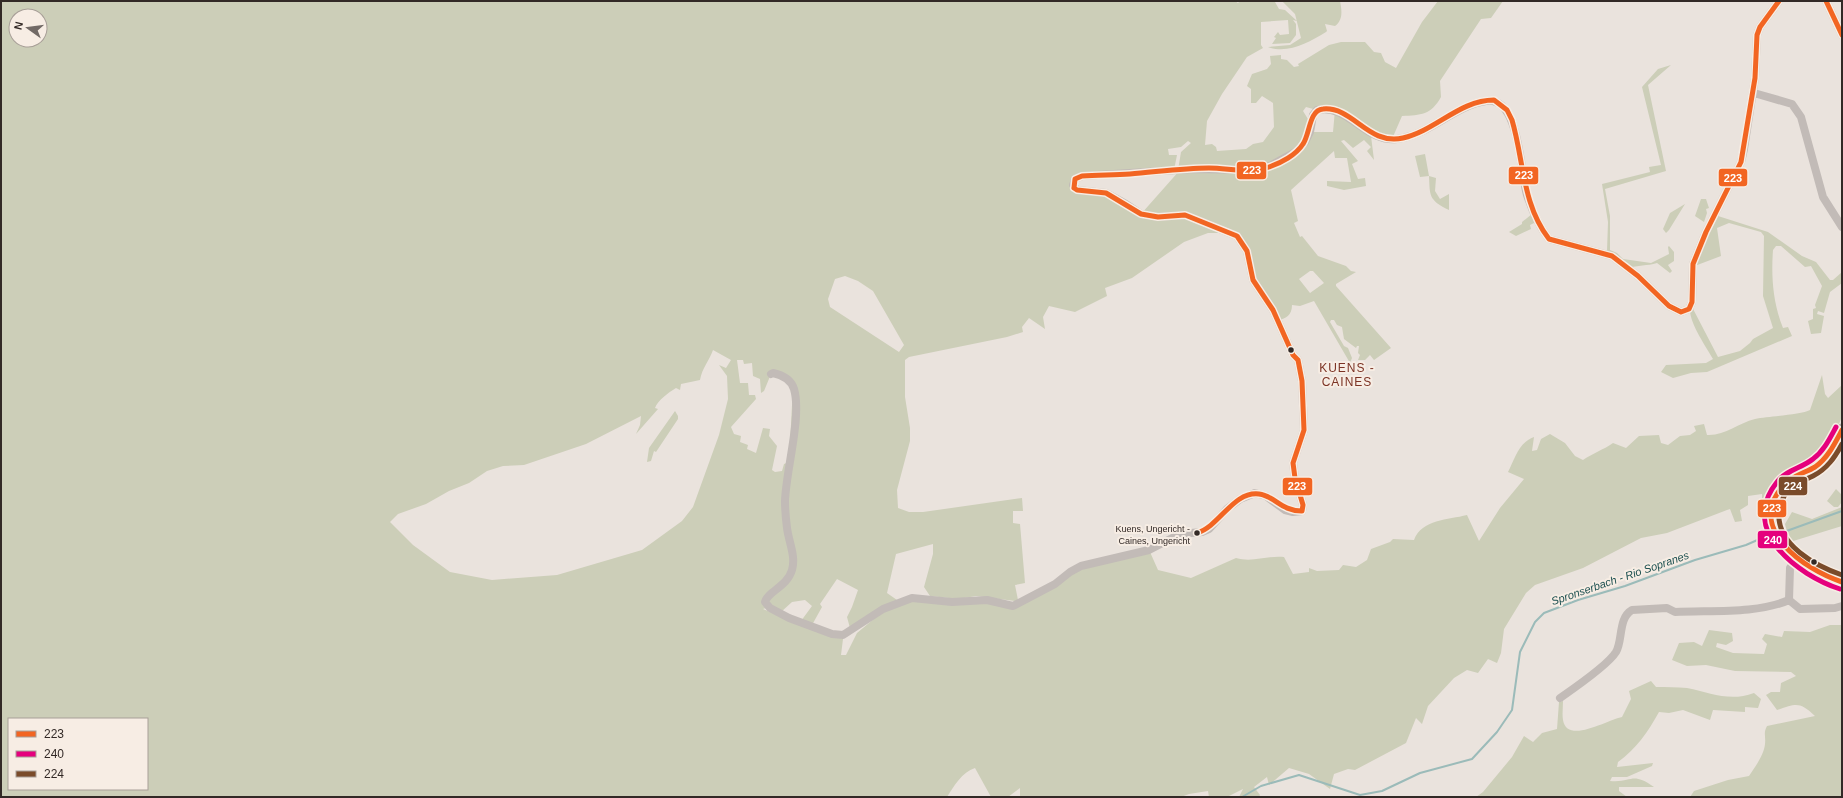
<svg xmlns="http://www.w3.org/2000/svg" width="1843" height="798" font-family="Helvetica,sans-serif">
	<style>
		.green { fill: #ccceb8; fill-rule: evenodd }
		.lines { fill: none; stroke-linecap: round; stroke-linejoin: round }
		.stream { stroke: #9bbbb9; stroke-width: 2 }
		.street { stroke: #c2bbb7; stroke-width: 8 }
		.primary { stroke: #b1aaa6; stroke-width: 13 }
		.bus-1-casing { stroke: #f7ede4; stroke-width: 8 }
		.bus-2-casing { stroke: #f7ede4; stroke-width: 8 }
		.bus-3-casing { stroke: #f7ede4; stroke-width: 8 }
		.bus-1 { stroke: #f26522; stroke-width: 5 }
		.bus-2 { stroke: #e5007d; stroke-width: 5 }
		.bus-3 { stroke: #7a4b2a; stroke-width: 5 }
		.bus-dot { fill: #322926; stroke: #f7ede4; stroke-width: 1.5 }
		.labels { text-anchor: middle; stroke-width: 4; stroke-linejoin: round; paint-order: stroke }
		.bus-label { font-size: 9px; fill: #322926; stroke: #f7ede4; text-anchor: end }
		.water-label { font-size: 11px; font-style: italic; fill: #1e5151; stroke: #f7ede4 }
		.quarter-label { font-size: 12px; letter-spacing: 1px; fill: #7c3324; stroke: #f7ede4 }
		.line-badge { stroke: #f7ede4; stroke-width: 1.5 }
		.badge-label { font-size: 11px; text-anchor: middle; font-weight: bold; fill: #fff }
	</style>
	<rect width="100%" height="100%" fill="#eae3dd"/>
	<!-- green -->
	<path class="green" d="M1,1h1234l3,2 2,-2h32l3,1 4,7 6,1 12,11 -4,-1 3,4v11l-6,8 -18,1 4,-6 -2,-1 4,-5 2,3 9,-1 -1,-14 -27,2v23l2,3 -16,9 -25,37 -15,27 -2,24 7,-1 4,3 1,4 29,-2 7,-5 10,-2 11,-15 -1,-24 -11,-7 -6,7h-5v-14l-4,-3 5,-12 15,-5 4,-5 -1,-8 11,-1v4l6,1 7,7 5,-1 -1,-2 31,-19 12,-3h24l9,10 7,1 4,9 11,6 26,-46 16,-21h65l-12,17 -10,1 -41,62 1,16c-10,18 -20,18 -39,19l-10,23 -21,-3 3,24 -7,-9 4,-4 -7,-7 -11,8 -9,-8 -3,1 17,20 -6,3 6,15 7,-1 1,8 -22,4 -17,-4v-5l24,1 -4,-24h-12l-1,-7 -43,39 7,31 -4,2 6,14 2,-1 16,20 28,10 5,5 5,1 -20,12v2l55,62 -17,12 -4,-5 -5,5h-7l2,-5 -2,-2 1,-7h-2l-1,2 -12,-9 -2,-12 -5,-2 -3,-5h-3l-1,2 14,24 4,2 4,10 -2,5 -36,-62 -14,5 -8,-1c0,10 -6,14 -15,15l-20,-34 -10,-35 -18,-18h-21l-24,9 -52,36 -27,10 2,8 -32,16 -26,-6 -6,11 2,12 -16,-11 -7,9 1,5 -16,5 -98,20 -4,3v37l5,31v13l-13,49 1,18 11,4h14l99,-14 1,13h-10v12l7,1 5,59 -10,2 3,15 -3,1 -31,-4 -8,-1 -18,3 -28,-3 -6,-9 9,-33v-10l-37,10 -9,39 10,7 -47,28 -3,-11 5,-10 6,-17 -21,-11 -17,25 2,3 -10,18 -11,-4 11,-15 -7,-6 -13,2 -11,10 -12,-5 -6,2 41,17 39,13 -2,16h5l11,-22 24,-20 27,-12h69l32,7 63,-36 78,-20 8,18 33,8 45,-20c17,5 32,-3 48,-1l9,17 16,-2v-4l8,3 22,-1 4,-5 13,2 11,-7 4,-11 19,-7 3,-3 21,1c8,-21 34,-20 53,-25l12,26 21,-33 24,-29 -16,-7c7,-13 10,-29 26,-35l-2,14 5,-1 4,-11 9,-5 15,9 10,13 8,4c10,-7 20,-10 30,-17l13,5 13,-12 20,-1 2,8 7,2 12,-9 10,-1 6,-4 -2,-5 10,-2 3,11c18,1 31,-12 48,-16 14,-3 46,-4 55,-9l12,-35 3,19 3,4 14,-13c0,9 1,22 0,31 -3,11 -17,34 -26,41 -17,15 -41,19 -48,42l-6,-1v-4l-14,2v9l-8,5 2,11 -7,1 -5,-13 -3,1 -60,23 -26,5 -58,30 -48,17 -9,8 -22,36 -3,24 -4,10 -9,-4 -10,14 -11,-3 -13,8 -26,28 -6,18 -6,-6 -10,25 -51,27 -7,-1 -14,5 -4,15 -21,-15 -20,-6 -20,17 -2,-8 -13,10 6,8 -1,2h-20l4,-8 -16,8h-18l-1,-6 -19,3 -8,3h-161v-9l-12,9h-17l-16,-29c-13,4 -21,18 -28,29h-946zM16,16h24v24h-24zM1306,107l11,3h18l-2,22h-23l1,-8 -8,-13zM1188,141l3,2 -10,9 -3,18h2l-39,44 -35,-21 -33,-8 9,-9 92,-6 3,-15h-8l-1,-6 13,-2zM1310,271h3l11,12 -14,10 -11,-14zM845,276l13,5 15,10 31,54 -5,7 -69,-45 -2,-8 7,-20zM713,350l18,10 -5,8 -7,-3 8,11 1,23 -9,36 -26,72 -11,14 -40,29 -85,25 -65,5 -42,-8 -37,-27 -23,-23 8,-8 28,-10 23,-13 20,-8 18,-12 16,-5 21,-1 62,-21 55,-28 -1,9 -4,9 22,-25 -3,-1c3,-8 13,-15 21,-20l4,2 1,-6 19,-4c2,-12 9,-19 13,-30zM737,360h6l1,4 8,-1 1,13 7,3 1,14 3,-2 7,-17 22,12 -4,76 -5,2 -2,7 -7,1 -3,-2 5,-24 -8,-10 1,-7 -7,-1 -7,25 -9,-4 1,-4 -8,-3 1,-6 -7,-2 -3,-7 25,-28 -1,-4h-6l-1,-12h-8zM9,719h138v70h-138z
		M1282,1h58c2,10 3,19 -5,25l-10,-2 2,7 -1,1c-18,11 -38,22 -58,15l22,-2 11,-7 -6,-24z
		M1671,65l-23,20 18,86 -61,18 5,27v34l7,3 6,6 28,4 18,-9 -1,-7 1,-1 5,6v9l-6,4 4,6 -2,2 -13,-10c-10,3 -19,2 -29,5l-21,-17 1,-29 -6,-38 48,-12 -1,-5 12,-2 -19,-78 16,-18z
		M1425,154l4,22 7,2 -1,13 5,8 9,-5v16c-21,-10 -19,-15 -20,-34l-9,1 -5,-21z
		M1701,199h5l3,9 -3,1 1,4 -3,9 -9,-6z
		M1685,204l-16,26 -3,3 -3,-4 7,-16z
		M1532,214l4,8 -6,3 1,4 -15,7 -7,-4 13,-8v-2z
		M1718,216l50,16 34,24 14,6 14,18h3l9,-8v11l-12,9 -6,21 -6,-2 -1,3 7,2 -3,17 -10,1 -3,-13 5,-2v-10l3,-1 -1,-3 7,-19 -11,-20 -6,1 -24,-21h-5l-3,4c-2,27 0,53 10,78l5,-1 4,9 -85,36 -16,1 -18,5 -12,-6 5,-7 40,-2 7,-4c-6,-11 -28,-42 -22,-54l27,52 22,-6 10,-8 3,-4 20,-11 -10,-32 1,-60 -3,-4 -32,-9 -12,5 4,28 -29,11z
		M675,411l3,5v3l-22,33 -2,-1 -3,10 -4,1 2,-14z
		M1836,489l6,6v7l-4,5h-4l-7,-6z
		M1842,507v19l-52,16 -5,-18 7,-12 20,7z
		M1830,625h12v170l-2,2h-150l4,-6 34,-11 21,-4c6,-9 15,-21 16,-32 1,-7 -2,-11 2,-18l48,-10c-16,-15 -19,-12 -38,-6l-11,-15 5,-3h9l1,-9 15,-7 -5,-4 -56,-1 -29,-6 -19,1 -15,-6 7,-17 15,-1 8,4 7,-16 23,3 1,8 -7,4 -9,-2 -1,4 17,6 31,1 3,-10 -5,-5 3,-5 17,3 2,-6 26,1z
		M1651,681l5,6c10,0 21,0 31,1 24,5 43,14 67,5l7,6 -3,9 -13,-1v5l-32,-2 -3,10 -27,-10 -14,3 -10,-1c-11,20 -23,37 -41,50l-1,5 36,-4 -1,3 -25,11h-15l-2,4c23,2 21,-10 44,6h-35v4l8,6h-151l7,-5 29,-35 12,-21 9,6 9,-9 15,-4 2,-27 4,-1c0,6 -1,13 0,19 4,25 46,-1 59,-3l9,-18 -2,-8z"/>
	<g class="lines">
		<!-- stream -->
		<path class="stream" d="M1781,533l61,-22
			M1242,797l19,-11 38,-11 61,20 22,-4 38,-18 52,-14 25,-27 15,-22 8,-58 15,-30 9,-9 34,-13 47,-14 70,-26 51,-15 16,-7 11,-2"/>
		<!-- street -->
		<path class="street" d="M1826,1l16,34
			M1754,93l38,11 9,13 22,80 19,30
			M771,374l2,-1c9,2 18,6 21,16 8,27 -8,81 -9,112 0,9 1,19 2,27 2,15 9,28 5,42 -5,17 -24,21 -27,32l5,6 19,10 43,16 11,1 40,-26 29,-11 40,4 35,-2 26,6 42,-22 15,-12 11,-6 68,-16 31,-16 22,-2 7,-3 18,-20 13,-10 15,-6 11,3 19,14 8,2 9,-1 1,-6 -8,-27 -2,-15 11,-33 -2,-49 -4,-21 -5,-5 -20,-45 -20,-30 -6,-29 -10,-15 -52,-21 -27,2 -17,-3 -15,-10 -20,-11 -29,-3 -4,-5 2,-6 7,-3 111,-7 59,1 14,-2 31,-17 8,-9 5,-10 3,-17 4,-5c31,-7 48,33 80,29 31,-3 58,-34 89,-38 34,-6 34,72 41,94 5,15 12,32 22,44l63,17 26,20 31,30 12,6 8,-3 3,-7 1,-38 13,-32 35,-70 3,-13 11,-71 2,-43 3,-8 19,-26
			M1789,600l11,9 35,-1 7,-2
			M1789,600l1,-32 6,-8
			M1560,698c13,-9 48,-33 56,-46 7,-12 2,-34 16,-42l35,-2 8,4c34,-2 83,2 114,-12"/>
		<!-- primary -->
		<path class="primary" d="M1842,430c-7,12 -14,28 -26,36 -11,7 -26,11 -34,21 -34,43 22,86 60,95"/>
		<!-- bus-1 casing -->
		<g class="bus-1-casing">
			<path id="bus-1" d="M1826,1l16,34
				M1074,188l1,-9 7,-3c16,-1 32,-1 48,-2 26,-2 53,-6 79,-6 20,0 40,6 60,-1 12,-4 27,-12 34,-23 7,-10 6,-34 20,-35 30,-3 45,37 80,29 32,-7 57,-38 91,-38l13,10 5,10c12,41 10,84 37,119l63,17 26,20 31,30 12,6 8,-3 3,-7 1,-38 13,-32 35,-70 14,-84 2,-43 3,-8 19,-26
				M1074,188l3,2 29,3 35,21 17,3 27,-2 52,21 10,15 6,29 20,30 20,45 5,5 4,21 2,49 -11,33 2,15 8,27 -1,6c-21,0 -27,-15 -43,-17 -26,-3 -39,32 -62,39
				M1842,430c-7,13 -14,28 -27,37 -10,6 -24,9 -32,19 -38,43 22,84 59,96"/>
		</g>
		<!-- bus-2 casing -->
		<g class="bus-2-casing">
			<path id="bus-2" d="M1836,427c-6,11 -12,24 -23,32 -11,9 -27,11 -36,23 -39,49 21,93 63,107"/>
		</g>
		<!-- bus-3 casing -->
		<g class="bus-3-casing">
			<path id="bus-3" d="M1842,444c-7,13 -15,25 -29,32 -8,4 -17,7 -24,13 -5,6 -9,15 -10,23 -3,33 37,54 63,63"/>
		</g>
		<!-- bus-1 -->
		<use href="#bus-1" class="bus-1"/>
		<!-- bus-2 -->
		<use href="#bus-2" class="bus-2"/>
		<!-- bus-3 -->
		<use href="#bus-3" class="bus-3"/>
	</g>
	<!-- markers -->
	<g class="bus-dot">
		<circle cx="1291" cy="350" r="3.5"/>
		<circle cx="1197" cy="533" r="3.5"/>
		<circle cx="1814" cy="562" r="3.5"/>
	</g>
	<g class="labels">
		<!-- bus labels -->
		<g class="bus-label">
			<text x="1190" y="532">Kuens, Ungericht -<tspan x="1190" dy="12">Caines, Ungericht</tspan></text>
		</g>
		<!-- water labels -->
		<g class="water-label">
			<text transform="translate(1620 578) rotate(-19)" y="4">Spronserbach - Rio Sopranes</text>
		</g>
		<!-- quarter labels -->
		<g class="quarter-label">
			<text x="1347" y="372">KUENS -<tspan x="1347" dy="14">CAINES</tspan></text>
		</g>
	</g>
	<g class="line-badge">
		<rect x="1236" y="161" width="31" height="19" rx="4" fill="#f26522"/>
		<rect x="1508" y="166" width="31" height="19" rx="4" fill="#f26522"/>
		<rect x="1718" y="168" width="30" height="19" rx="4" fill="#f26522"/>
		<rect x="1778" y="476" width="30" height="20" rx="4" fill="#7a4b2a"/>
		<rect x="1282" y="477" width="31" height="19" rx="4" fill="#f26522"/>
		<rect x="1757" y="499" width="30" height="19" rx="4" fill="#f26522"/>
		<rect x="1757" y="530" width="31" height="19" rx="4" fill="#e5007d"/>
	</g>
	<g class="badge-label">
		<text x="1252" y="174">223</text>
		<text x="1524" y="179">223</text>
		<text x="1733" y="182">223</text>
		<text x="1793" y="490">224</text>
		<text x="1297" y="490">223</text>
		<text x="1772" y="512">223</text>
		<text x="1773" y="544">240</text>
	</g>
	<!-- border -->
	<rect width="1843" height="798" fill="none" stroke="#322926" stroke-width="4"/>
	<!-- legend -->
	<rect x="8" y="718" width="140" height="72" fill="#f7ede4" stroke="#a89f98"/>
	<rect x="16" y="731" width="20" height="6" fill="#f26522" stroke="#a89f98"/>
	<text x="44" y="738" font-size="12" fill="#322926">223</text>
	<rect x="16" y="751" width="20" height="6" fill="#e5007d" stroke="#a89f98"/>
	<text x="44" y="758" font-size="12" fill="#322926">240</text>
	<rect x="16" y="771" width="20" height="6" fill="#7a4b2a" stroke="#a89f98"/>
	<text x="44" y="778" font-size="12" fill="#322926">224</text>
	<!-- north arrow -->
	<g transform="translate(28 28) rotate(284)"><circle r="19" fill="#f7ede4" stroke="#a89f98"/>
	<path d="M0-3L7 15L0 10L-7 15Z" fill="#726a66"/>
	<text y="-6" font-size="11" font-weight="bold" text-anchor="middle" fill="#322926">N</text>
	</g>
</svg>
